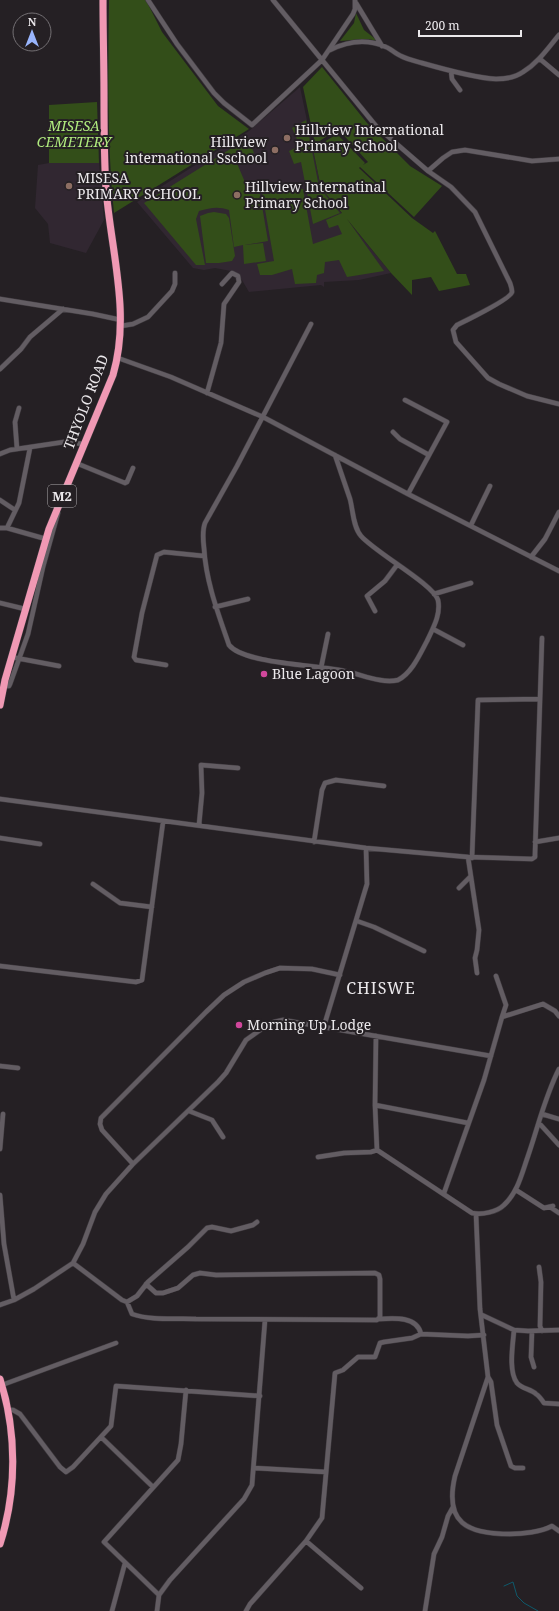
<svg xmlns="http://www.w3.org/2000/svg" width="559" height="1611" font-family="'Noto Serif',serif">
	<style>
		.built { fill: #312731 }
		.green { fill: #334e19 }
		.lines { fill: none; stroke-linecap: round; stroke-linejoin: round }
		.stream { stroke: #0f596b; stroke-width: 1 }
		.minor-casing { stroke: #3f3a3f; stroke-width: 5.5 }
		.highway-casing { stroke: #3f3a3f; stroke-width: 8 }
		.minor { stroke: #635d63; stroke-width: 4.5 }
		.highway { stroke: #f099b4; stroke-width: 7 }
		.education-dot { fill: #8d6e63; stroke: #252024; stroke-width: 1.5 }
		.hotel-dot { fill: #d1479c; stroke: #252024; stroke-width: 1.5 }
		.labels { text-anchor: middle; stroke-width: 4; stroke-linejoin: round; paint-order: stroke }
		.shield { fill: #252024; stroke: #b0acaf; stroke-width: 1 }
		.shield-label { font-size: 13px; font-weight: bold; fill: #ebe8eb }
		.park-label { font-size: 14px; font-style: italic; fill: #b0eb7e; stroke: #252024 }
		.poi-label { font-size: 14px; fill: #ebe8eb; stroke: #252024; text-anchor: start }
		.street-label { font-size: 14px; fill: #ebe8eb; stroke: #252024 }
		.quarter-label { font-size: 16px; letter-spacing: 1px; fill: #ebe8eb; stroke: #252024 }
	</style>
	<rect width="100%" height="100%" fill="#252024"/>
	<!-- built -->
	<path class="built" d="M300,87l21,101 70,85 -32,7 -35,2v5l-3,-2 -72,7 -10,-17 -8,-4 -16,-3 -11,2 -11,-2 -56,-66 112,-71z
		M49,163h50l5,57 -18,33 -36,-10 -2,-19 -13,-16 3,-43z"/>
	<!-- green -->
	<path class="green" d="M109,0h37l16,32 56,74 31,23 -135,84c-7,-71 -6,-142 -5,-213z
		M356,13l8,17 14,11 -11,-2 -27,2 14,-18z
		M322,67l45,56 43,43 32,20 -28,31 -54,-50 -1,1 53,50 21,15 2,-2 22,43h9l4,11 -31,6 -8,-14 -19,3v15l-21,-22 -44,-54 37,52 -37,6 -8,-17 -14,2 -1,11 -7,2 -1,8 -21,1 -3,-15 -20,6h-12l-3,-11 17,-3 -12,-69 41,-3 10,55 29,-10 -4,-9 -9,3 -3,-8 16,-7 -21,-25 -8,-39 24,-15 28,29 -2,2 5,-3 -30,-33 -23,15 -12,-57z
		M97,102l2,61h-50v-58z
		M306,120l13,67 21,26 -27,11 -12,-62 -7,2 -5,-13 11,-5 -8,-18z
		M248,138l6,15 -18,8 14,33h10l8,47 -23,4 18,-2 3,18 -22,3 -1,-19 -9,2 -5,-37c-11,-4 -19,-2 -30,1l-3,8 9,46h-9l-52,-62z
		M214,212l12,2 3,4 6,38 -3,5 -13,2h-13l-6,-47 8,-3z"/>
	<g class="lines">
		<!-- stream -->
		<path class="stream" d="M504,1586l9,-4 4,14 7,7 14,8"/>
		<!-- minor casing -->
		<g class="minor-casing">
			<path id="minor" d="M148,0l29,44 37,49 10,10 28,22 70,-65 31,-46 2,-5v-9
				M273,0l103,126 52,45 23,16 24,25 35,71c1,3 2,7 2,9 -1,7 -47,29 -55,33l-4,5 3,12 32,36 11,6 28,12 32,8
				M356,3l26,43
				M330,50c18,-9 36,-12 56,-3 5,2 10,7 15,9 6,3 14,5 21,7 21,6 53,15 74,16 9,0 20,-2 27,-7 15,-9 25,-24 36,-37
				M540,59l19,16
				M451,71l1,8 8,11
				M428,171l15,-13 9,-6 13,-2 67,11 27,-2
				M0,299l93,15 28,6
				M311,324l-74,142 -32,57c-3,8 -2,17 -1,25 2,34 14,65 25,97 15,19 90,20 115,26 17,3 37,13 54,9 14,-7 22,-26 29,-39 6,-13 14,-26 11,-41 -5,-16 -62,-47 -77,-64 -8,-9 -8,-26 -11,-37 -5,-15 -10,-29 -15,-44
				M121,326l12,-2 15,-7 24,-26 3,-7v-11
				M118,358l53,19 92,40 145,77 151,77
				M0,369l21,-20 9,-12 33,-28
				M207,393l14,-50 3,-39 15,-22 -1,-6 -6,-3 -10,11
				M405,400l42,22 -39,72
				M393,432l7,7 29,16
				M17,449l-2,-27 4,-14
				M0,454l10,-4 54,-8 20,2
				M76,463l49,20 2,-1 6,-14
				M0,500l15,10
				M471,525l19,-39
				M0,528h7l39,11
				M7,528l12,-25 11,-55
				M531,557l14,-18 14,-27
				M434,594l37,-11
				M0,603l25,6
				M215,607l33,-8
				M375,611l-8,-15 18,-15 12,-16
				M433,629l30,16
				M11,657l48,9
				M166,665l-30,-5 -2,-3 8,-44 15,-58 7,-3 40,4
				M321,668l7,-34
				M4,686h5l1,-2 18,-50 15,-67 15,-54
				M0,799l366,49 102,9 64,2 3,-2v-3l7,-216
				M199,825l3,-32 -1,-28 37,3
				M0,838l40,6
				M314,842l8,-52 3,-7 11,-3 48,6
				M535,842l24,-4
				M468,857l11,73 -2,20 -2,8 2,15
				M472,858l6,-158 62,-1
				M93,884l27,19 32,4
				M459,888l11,-11
				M357,921l17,6 50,24
				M0,966l136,16 6,-2 21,-158
				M496,976l10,29 -4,12
				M324,1026l43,-142 -1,-36
				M376,1036l-1,69 2,45
				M0,1066l18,2
				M375,1105l93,18
				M189,1111l23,9 11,17
				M542,1114l17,5
				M539,1123l20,22
				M0,1149l3,-35
				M377,1150l95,63c10,2 25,-1 32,-8 14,-13 18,-32 24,-49 10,-29 17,-60 31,-87
				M318,1157l26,-4 27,-1 6,-2
				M133,1164l-31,-34 -2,-6 1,-6 105,-106 18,-17 20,-13 21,-9 15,-5 32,1 28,6
				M516,1190l28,18 9,-2
				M444,1193l40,-113 18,-63 41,-13 12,7 4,5
				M0,1195l4,49 10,56
				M550,1207l9,6
				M476,1214l4,95 8,68 -33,99c-11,47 12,58 55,58 12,0 31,-2 42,-8l7,5
				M73,1263l49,37 5,2 10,-6 11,-14 40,-35 19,-19 5,-1 19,4 22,-6 4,-3
				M539,1267l2,15 -1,44 2,5
				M127,1302l5,12c20,7 43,4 64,5l181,1 3,-3v-38l-1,-4 -4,-2 -159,2 -16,-2 -7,2 -15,13 -15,5h-7l-10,-9
				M0,1305l14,-5 20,-11 39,-26 10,-19 12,-32 11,-18 27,-30 85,-82 8,-9 20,-33 17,-12 11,-6 9,-2 208,36
				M482,1315l32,15 14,1 31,-1
				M379,1319c15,-1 38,-3 42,15
				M514,1330c-1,14 -6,41 3,53 5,6 14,6 19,11 3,2 6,6 8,9l15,1
				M532,1331l-1,26 3,10
				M488,1377l3,5 6,43 14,41 4,2h8
				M2,1385l114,-42
				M9,1410h4l7,4 40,53 6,5 7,-5 38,-41 5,-40 144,10
				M101,1437l52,50
				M254,1468l72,4
				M306,1541l55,47
				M159,1595l-55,-53 74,-82 3,-16 5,-54
				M112,1611l13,-48
				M157,1611l2,-16 11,-15 74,-81 8,-14 13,-165
				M246,1611l4,-7 56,-63 16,-23 13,-145 8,-3 15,-13h17l5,-14 4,-1 28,-4 9,-4 47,2 16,-1
				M425,1611l9,-57 8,-17 6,-21 5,-9"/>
		</g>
		<!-- highway casing -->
		<g class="highway-casing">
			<path id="highway" d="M0,705l5,-25 44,-151 64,-154c18,-61 -2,-124 -7,-186 -2,-31 -2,-61 -2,-92 0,-32 -1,-65 -1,-97
				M0,1379c17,53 17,112 0,165"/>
		</g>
		<!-- minor -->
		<use href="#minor" class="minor"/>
		<!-- highway -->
		<use href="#highway" class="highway"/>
	</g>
	<!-- markers -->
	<g class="education-dot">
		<circle cx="287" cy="138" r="4"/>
		<circle cx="275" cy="150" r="4"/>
		<circle cx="69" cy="186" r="4"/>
		<circle cx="237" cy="195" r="4"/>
	</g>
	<g class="hotel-dot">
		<circle cx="264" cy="674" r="4"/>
		<circle cx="239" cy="1025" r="4"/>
	</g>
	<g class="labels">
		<!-- shield labels -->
		<rect class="shield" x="48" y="485" width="28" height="22" rx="3"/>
		<g class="shield-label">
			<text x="62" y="501">M2</text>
		</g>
		<!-- park labels -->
		<g class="park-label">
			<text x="74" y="131">MISESA<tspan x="74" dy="16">CEMETERY</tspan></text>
		</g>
		<!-- poi labels -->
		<g class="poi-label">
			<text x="295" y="135">Hillview International<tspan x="295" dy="16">Primary School</tspan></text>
			<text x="267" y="147" text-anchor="end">Hillview<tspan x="267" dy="16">international Sschool</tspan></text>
			<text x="77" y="183">MISESA<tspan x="77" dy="16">PRIMARY SCHOOL</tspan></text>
			<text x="245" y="192">Hillview Internatinal<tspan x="245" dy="16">Primary School</tspan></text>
			<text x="272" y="679">Blue Lagoon</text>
			<text x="247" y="1030">Morning Up Lodge</text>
		</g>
		<!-- street labels -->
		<g class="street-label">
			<text transform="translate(86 402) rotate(-69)" y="5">THYOLO ROAD</text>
		</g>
		<!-- quarter labels -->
		<g class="quarter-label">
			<text x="381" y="994">CHISWE</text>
		</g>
	</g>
	<!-- north arrow -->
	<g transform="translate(32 32)"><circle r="19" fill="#252024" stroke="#747074"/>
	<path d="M0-3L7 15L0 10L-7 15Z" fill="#99b5fd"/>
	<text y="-6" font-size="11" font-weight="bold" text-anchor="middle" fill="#ebe8eb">N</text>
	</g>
	<!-- scale -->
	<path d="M419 30v6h102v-6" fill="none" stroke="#ebe8eb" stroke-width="2"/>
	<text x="425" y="30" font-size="12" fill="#ebe8eb" stroke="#252024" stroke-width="3" paint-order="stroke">200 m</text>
</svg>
